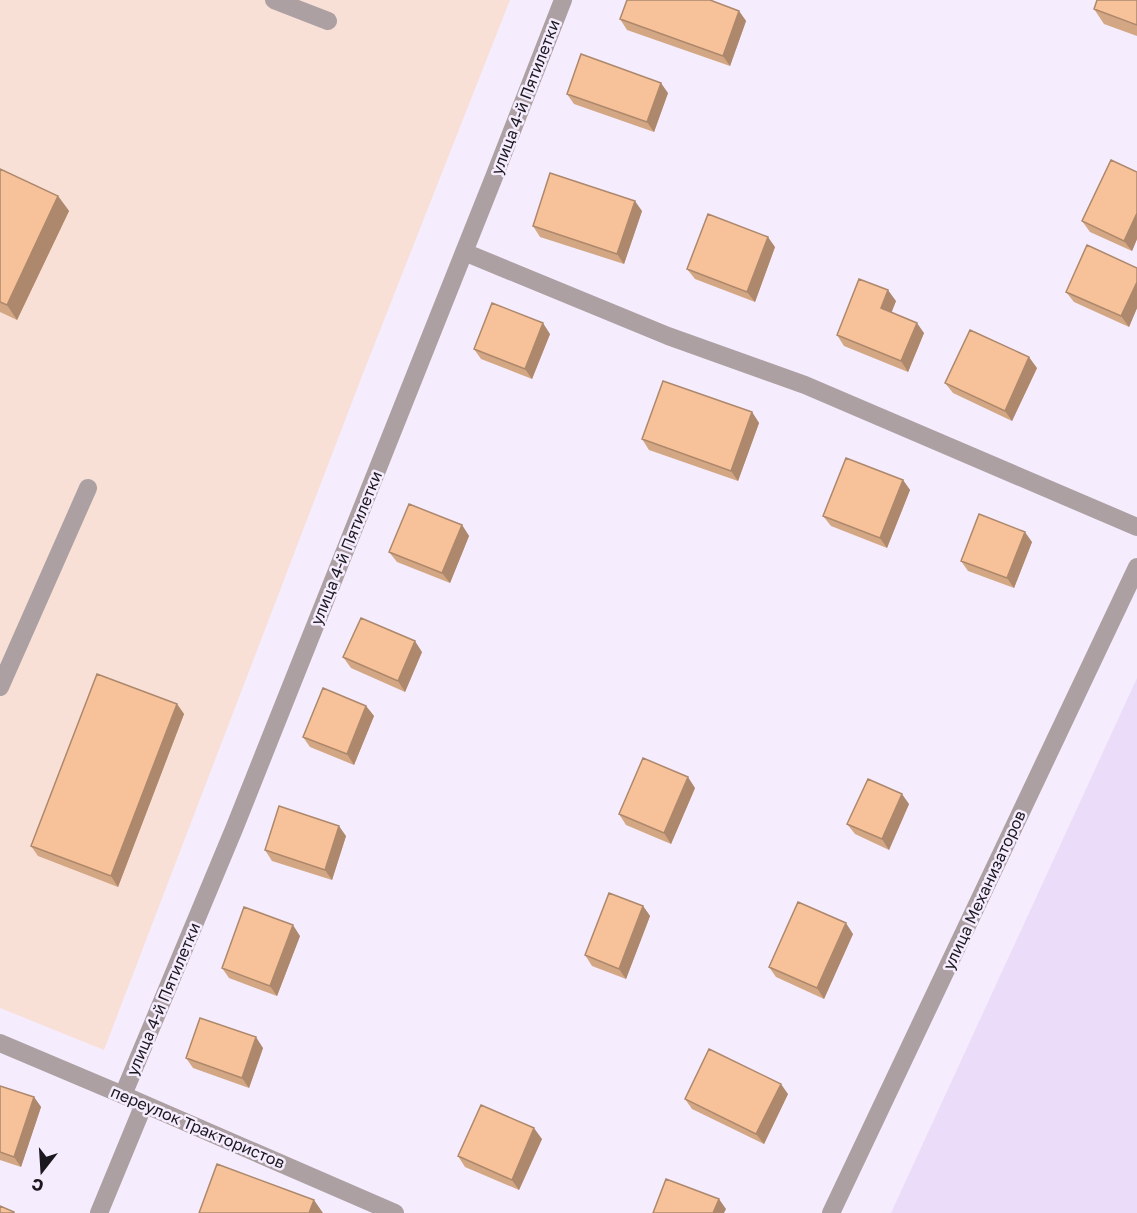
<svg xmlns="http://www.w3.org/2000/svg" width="1137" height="1213" font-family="'Golos Text',sans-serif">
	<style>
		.built { fill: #ebddf9 }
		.industrial { fill: #f9e0d7 }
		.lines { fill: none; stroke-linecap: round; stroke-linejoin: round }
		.minor { stroke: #aca0a2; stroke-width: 18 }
		.wall { fill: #d4a784 }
		.shaded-wall { fill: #ad886c }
		.building { fill: #f7c29a; stroke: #ad886c; stroke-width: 1.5 }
		.labels { text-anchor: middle; stroke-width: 5; stroke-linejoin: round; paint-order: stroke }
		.street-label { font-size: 16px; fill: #1c181f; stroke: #f5ecfd }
	</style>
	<rect width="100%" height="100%" fill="#f5ecfd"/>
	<!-- built -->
	<path class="built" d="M1137,678v535h-246z"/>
	<!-- industrial -->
	<path class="industrial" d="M0,0h510l-148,376 -258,674 -104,-42z"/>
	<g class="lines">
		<!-- minor -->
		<path class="minor" d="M274,0l54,21
			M464,252l204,84 137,49 332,142
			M0,687l88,-199
			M0,1043l123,52 272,118
			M123,1095l111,-266 260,-652 69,-177
			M99,1213l45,-109
			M831,1213l306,-646"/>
	</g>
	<!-- wall -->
	<path class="wall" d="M1137,0v36l-33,-12 -10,-15z
		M739,11l7,10 -16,45 -103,-36 -7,-11z
		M668,93l-14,39 -80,-28 -7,-10z
		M0,169l58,27 11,15 -52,109 -17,-8z
		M1137,172v67l-5,12 -42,-19 -8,-11z
		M642,211l-18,53 -84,-27 -7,-11z
		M775,247l-20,55 -60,-23 -8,-10z
		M1137,268v40l-8,19 -55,-25 -8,-10z
		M896,301l-5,11 33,21 -16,39 -64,-26 -7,-11z
		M550,334l-18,45 -51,-20 -7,-10z
		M1037,368l-25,53 -59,-28 -8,-10z
		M752,412l7,11 -21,58 -89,-31 -7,-11z
		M903,480l7,10 -23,58 -56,-22 -8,-10z
		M462,525l7,11 -19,47 -53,-21 -8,-10z
		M1032,542l-18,46 -46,-17 -7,-10z
		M422,652l-17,40 -54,-24 -8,-11z
		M177,704l7,10 -66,173 -80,-31 -7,-10z
		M366,706l8,10 -20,49 -44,-18 -7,-10z
		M695,788l-24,56 -45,-19 -7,-11z
		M909,804l-20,46 -34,-16 -8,-10z
		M346,836l-14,44 -60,-19 -7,-11z
		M643,906l7,10 -24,63 -34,-13 -7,-11z
		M853,934l-29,65 -48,-22 -7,-10z
		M300,936l-23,60 -48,-18 -7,-10z
		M263,1048l-14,40 -56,-20 -7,-10z
		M0,1086l34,11 7,10 -20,60 -21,-7z
		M788,1094l-24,50 -72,-35 -7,-10z
		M542,1139l-23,51 -54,-23 -7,-11z"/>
	<!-- shaded-wall -->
	<path class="shaded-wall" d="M739,11l7,10 -16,45 -7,-10z
		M661,83l7,10 -14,39 -7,-10z
		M58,196l11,15 -52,109 -10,-15z
		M635,201l7,10 -18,53 -7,-10z
		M1137,213v26l-5,12 -8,-10z
		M768,237l7,10 -20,55 -8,-10z
		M1137,282v26l-8,19 -8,-11z
		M888,290l8,11 -7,18 -8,-11z
		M543,323l7,11 -18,45 -7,-10z
		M917,323l7,10 -16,39 -7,-11z
		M1029,357l8,11 -25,53 -7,-10z
		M752,412l7,11 -21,58 -7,-10z
		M903,480l7,10 -23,58 -7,-10z
		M462,525l7,11 -19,47 -8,-10z
		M1025,532l7,10 -18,46 -7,-10z
		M415,641l7,11 -17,40 -7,-11z
		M177,704l7,10 -66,173 -7,-11z
		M366,706l8,10 -20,49 -7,-11z
		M688,777l7,11 -24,56 -7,-11z
		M902,794l7,10 -20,46 -7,-11z
		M339,826l7,10 -14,44 -7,-10z
		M643,906l7,10 -24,63 -7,-10z
		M846,923l7,11 -29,65 -7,-11z
		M293,925l7,11 -23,60 -7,-10z
		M256,1037l7,11 -14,40 -7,-10z
		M781,1084l7,10 -24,50 -8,-10z
		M34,1097l7,10 -20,60 -7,-10z
		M534,1128l8,11 -23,51 -7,-10z
		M719,1199l7,10 -2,4h-11z
		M314,1200l9,13h-14z"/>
	<!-- building -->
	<path class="building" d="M627,0h83l29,11 -16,45 -103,-37z
		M1097,0h40v25l-43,-16z
		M581,54l80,29 -14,39 -80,-28z
		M1111,160l26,12v41l-13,28 -42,-20z
		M0,169l58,27 -51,109 -7,-3z
		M550,173l85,28 -18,53 -84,-28z
		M708,214l60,23 -21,55 -60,-23z
		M1087,245l50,23v14l-16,34 -55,-24z
		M859,279l29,11 -7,18 36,15 -16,38 -64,-26z
		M492,303l51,20 -18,46 -51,-20z
		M970,330l59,27 -24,54 -60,-28z
		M663,381l89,31 -21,59 -89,-32z
		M846,458l57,22 -23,58 -57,-22z
		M409,504l53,21 -20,48 -53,-21z
		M979,514l46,18 -18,46 -46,-17z
		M361,618l54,23 -17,40 -55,-24z
		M97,674l80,30 -66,172 -80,-30z
		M323,688l43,18 -19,48 -44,-17z
		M643,758l45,19 -24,56 -45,-19z
		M868,779l34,15 -20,45 -35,-15z
		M279,806l60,20 -14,44 -60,-20z
		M609,893l34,13 -24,63 -34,-14z
		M798,902l48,21 -29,65 -48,-21z
		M244,907l49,18 -23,61 -48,-18z
		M200,1018l56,19 -14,41 -56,-20z
		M709,1049l72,35 -25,50 -71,-35z
		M0,1086l34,11 -20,60 -14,-5z
		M481,1105l53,23 -22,52 -54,-24z
		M217,1164l97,36 -5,13h-110z
		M666,1179l53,20 -6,14h-60z
		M0,1206l14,6v1h-14z"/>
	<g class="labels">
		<!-- street labels -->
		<g class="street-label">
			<text transform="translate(525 97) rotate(-69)" y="6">улица 4-й Пятилетки</text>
			<text transform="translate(346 548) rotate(-68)" y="6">улица 4-й Пятилетки</text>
			<text transform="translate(984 890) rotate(-65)" y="6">улица Механизаторов</text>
			<text transform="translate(163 999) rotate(-67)" y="6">улица 4-й Пятилетки</text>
			<text transform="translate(198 1127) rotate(23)" y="6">переулок Трактористов</text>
		</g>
	</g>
	<!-- north arrow -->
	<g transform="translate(42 1171) rotate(197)" stroke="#f5ecfd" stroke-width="4.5" paint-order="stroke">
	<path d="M0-4.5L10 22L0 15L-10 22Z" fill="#1c181f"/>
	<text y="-9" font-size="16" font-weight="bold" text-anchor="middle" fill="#1c181f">С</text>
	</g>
</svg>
